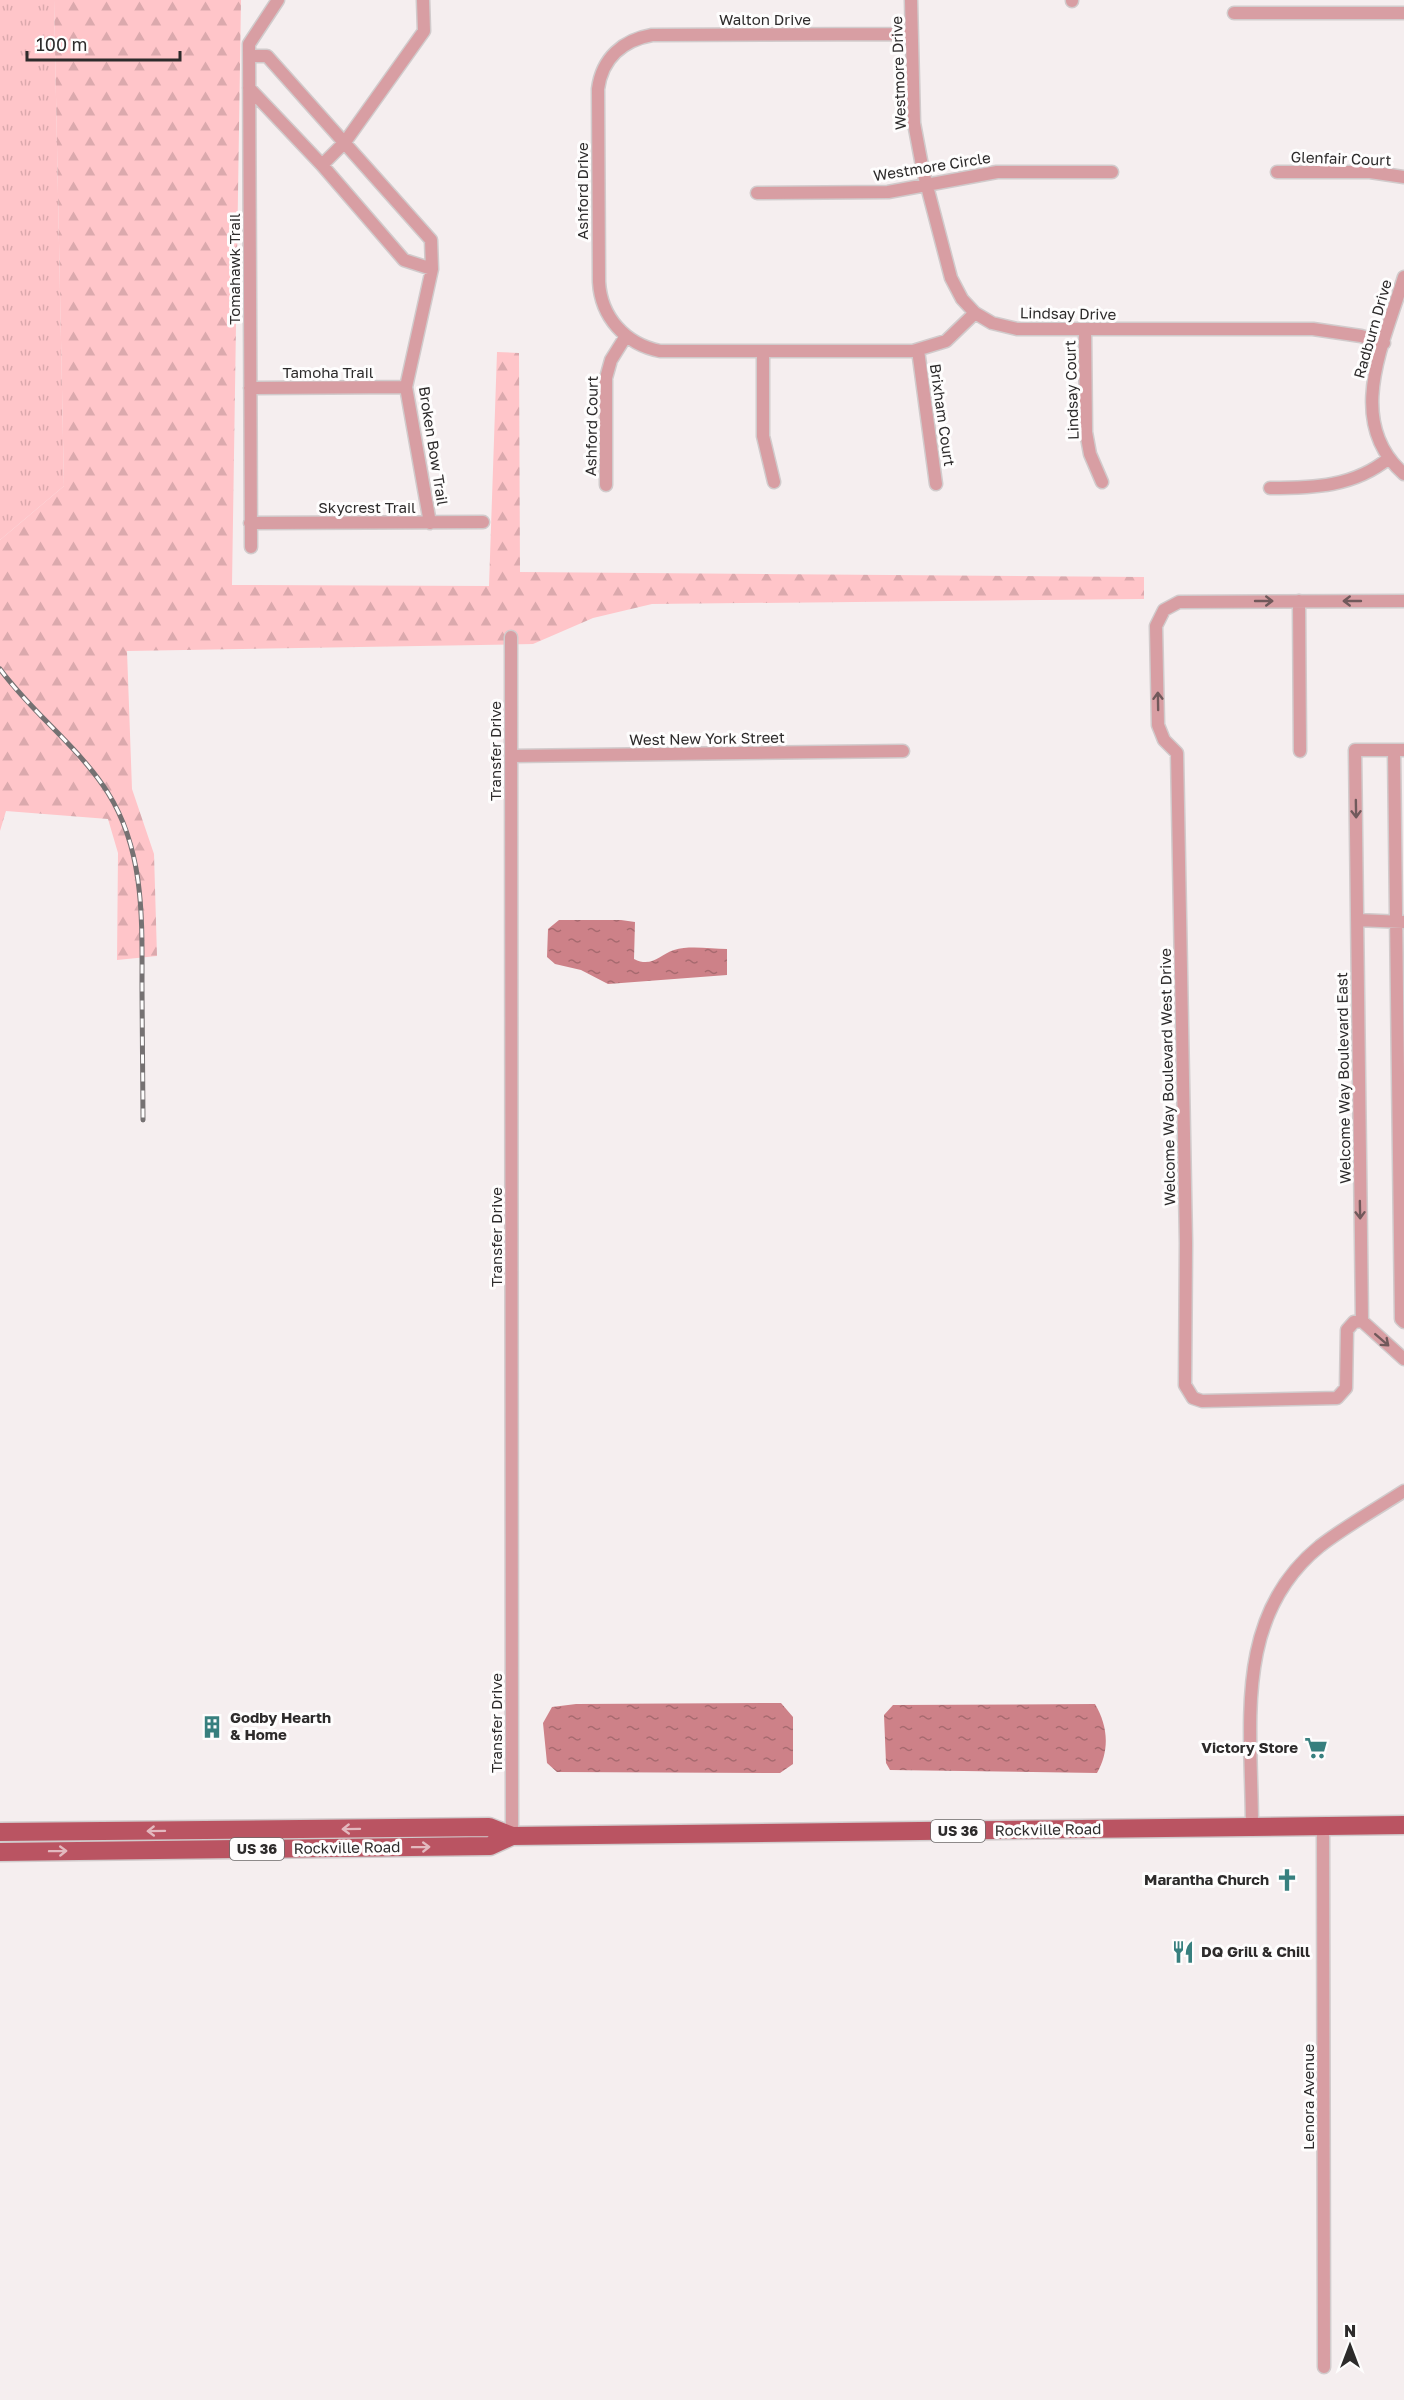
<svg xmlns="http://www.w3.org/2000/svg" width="1404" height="2400" font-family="'Golos Text',sans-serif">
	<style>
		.grass { fill: url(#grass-tufts) }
		.forest { fill: url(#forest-firs) }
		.water { fill: url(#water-ripples) }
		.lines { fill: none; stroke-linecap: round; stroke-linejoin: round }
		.street-casing { stroke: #d1cbcc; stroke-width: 15 }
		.primary-casing { stroke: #d1cbcc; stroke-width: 21 }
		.street { stroke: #d89ea3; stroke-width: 12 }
		.primary { stroke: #ba5462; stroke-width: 18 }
		.rail-casing { stroke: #757172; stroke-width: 5 }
		.rail { stroke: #fefdfd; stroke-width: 3; stroke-dasharray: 9; stroke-linecap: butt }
		.oneway { stroke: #71595b }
		.oneway2 { stroke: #e3b9bf }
		.labels { text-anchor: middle; stroke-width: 6; stroke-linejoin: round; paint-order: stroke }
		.shield { fill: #fefdfd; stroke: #6c6a6a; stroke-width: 1.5 }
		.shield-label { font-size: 14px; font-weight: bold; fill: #2d2b2b }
		.street-label { font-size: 15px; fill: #2d2b2b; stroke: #fefdfd }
		.poi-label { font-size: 15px; font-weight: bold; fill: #2d2b2b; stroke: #fefdfd; text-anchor: start }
	</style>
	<defs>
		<pattern id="grass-tufts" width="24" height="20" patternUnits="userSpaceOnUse" patternTransform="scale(1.5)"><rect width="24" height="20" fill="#ffc5c9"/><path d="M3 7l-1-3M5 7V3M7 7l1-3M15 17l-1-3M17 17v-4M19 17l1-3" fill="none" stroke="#dba9ad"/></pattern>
		<pattern id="forest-firs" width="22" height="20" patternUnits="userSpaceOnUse" patternTransform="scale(1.5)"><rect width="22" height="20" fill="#ffc5c9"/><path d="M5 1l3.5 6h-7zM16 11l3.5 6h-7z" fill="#dba9ad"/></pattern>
		<pattern id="water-ripples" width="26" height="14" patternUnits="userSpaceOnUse" patternTransform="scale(1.5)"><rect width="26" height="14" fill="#cd8188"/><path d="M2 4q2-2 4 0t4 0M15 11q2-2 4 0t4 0" fill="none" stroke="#a76a6f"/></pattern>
	</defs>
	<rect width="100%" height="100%" fill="#f5eeef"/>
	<!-- grass -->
	<path class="grass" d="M0,0h54l10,486 -64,54z"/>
	<!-- forest -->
	<path class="forest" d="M54,0h187l-9,585 257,1 8,-234 22,1 1,219 624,5v22l-492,5 -59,14 -60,26 -406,7 5,138 22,65 3,102 -40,4 1,-107 -10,-34 -102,-8 -6,20v-291l64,-54z"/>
	<!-- water -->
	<path class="water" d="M559,920h62l14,2 -1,37c18,9 25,-4 40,-9 16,-5 37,-1 53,-1v26l-119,9 -27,-14 -26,-6 -8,-7 1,-28z
		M781,1703l12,14v47l-13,9 -223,-1 -10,-9 -4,-40 9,-16 24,-3z
		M1095,1704c13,22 15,46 2,69l-207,-3 -4,-7 -2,-48 9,-10z"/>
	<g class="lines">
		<!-- street casing -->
		<g class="street-casing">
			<path id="street" d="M911,0l3,123 9,48 28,107 11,21 13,14 17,10 25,6h296l48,7 23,7
				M1072,0v1
				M1234,13h170
				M911,34l-259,1c-29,5 -50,23 -54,54l1,193c2,35 26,62 61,69h253l33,-10 29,-28
				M249,56h18l164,184 1,29 -26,118 24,136
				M249,88l73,77 82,95 28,9
				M322,165l23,-23 79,-111 -1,-31
				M1277,172h93l34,5
				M757,193l131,-1 109,-20h115
				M1404,277c-19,64 -61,144 0,197
				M1085,330l1,102 4,22 12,28
				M918,350l18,134
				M763,351v85l11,46
				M250,388l156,-1
				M606,485v-107l5,-18 15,-24
				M1270,488c43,0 84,-1 119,-30
				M250,523l233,-1
				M251,547l-2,-503 29,-44
				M1299,601l1,150
				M511,637l1,1199
				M1394,750l7,569 3,3
				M512,756l391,-5
				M1357,920l47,2
				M1362,1321l-8,1 -7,8 -1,58 -9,10 -135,3 -9,-3 -8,-13 1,-142 -9,-490 -13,-13 -6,-15 -2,-99 8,-16 15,-8 225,-1
				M1362,1321l-7,-571h49
				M1362,1321l42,38
				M1323,1826l1,541
				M1252,1827c0,-100 -20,-210 68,-281 26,-20 56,-37 84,-55"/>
		</g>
		<!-- primary casing -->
		<g class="primary-casing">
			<path id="primary" d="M0,1832l489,-5 23,9
				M0,1852l490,-6 22,-10 892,-11"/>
		</g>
		<!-- street -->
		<use href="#street" class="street"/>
		<!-- primary -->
		<use href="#primary" class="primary"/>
		<!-- rail casing -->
		<g class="rail-casing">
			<path id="rail" d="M0,669c32,44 79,78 108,124 37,59 34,128 34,195 0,44 1,88 1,132"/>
		</g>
		<!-- rail -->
		<use href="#rail" class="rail"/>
	</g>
	<!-- one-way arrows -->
	<defs><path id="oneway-shaft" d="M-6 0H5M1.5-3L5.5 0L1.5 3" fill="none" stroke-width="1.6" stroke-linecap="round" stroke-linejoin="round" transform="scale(1.5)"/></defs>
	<g class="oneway">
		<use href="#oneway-shaft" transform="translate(1264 601)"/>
		<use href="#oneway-shaft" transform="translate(1352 601) rotate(180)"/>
		<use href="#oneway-shaft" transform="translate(1158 701) rotate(-91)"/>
		<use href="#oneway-shaft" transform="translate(1356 809) rotate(89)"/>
		<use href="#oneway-shaft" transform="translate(1360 1210) rotate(89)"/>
		<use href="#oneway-shaft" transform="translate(1382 1340) rotate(41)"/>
	</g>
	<g class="oneway2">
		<use href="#oneway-shaft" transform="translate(351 1829) rotate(179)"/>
		<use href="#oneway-shaft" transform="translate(156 1831) rotate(179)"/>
		<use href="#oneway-shaft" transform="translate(421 1847) rotate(-1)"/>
		<use href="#oneway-shaft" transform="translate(58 1851) rotate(-1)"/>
	</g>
	<!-- icons -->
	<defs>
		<g id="building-bare" transform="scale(1.8)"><path d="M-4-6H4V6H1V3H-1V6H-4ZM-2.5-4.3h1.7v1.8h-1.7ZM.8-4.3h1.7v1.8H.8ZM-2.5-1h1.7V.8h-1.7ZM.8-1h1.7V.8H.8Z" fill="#377f7e" stroke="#fefdfd" stroke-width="2.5" paint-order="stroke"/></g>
		<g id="supermarket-bare" transform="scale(1.8)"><path d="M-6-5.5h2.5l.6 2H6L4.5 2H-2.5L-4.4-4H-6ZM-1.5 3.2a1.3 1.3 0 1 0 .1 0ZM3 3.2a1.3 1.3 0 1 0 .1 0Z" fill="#377f7e" stroke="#fefdfd" stroke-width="2.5" paint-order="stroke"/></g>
		<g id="church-bare" transform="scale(1.8)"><path d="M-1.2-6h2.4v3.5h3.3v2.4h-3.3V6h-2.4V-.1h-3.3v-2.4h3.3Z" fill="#377f7e" stroke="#fefdfd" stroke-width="2.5" paint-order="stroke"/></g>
		<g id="restaurant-bare" transform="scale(1.8)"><path d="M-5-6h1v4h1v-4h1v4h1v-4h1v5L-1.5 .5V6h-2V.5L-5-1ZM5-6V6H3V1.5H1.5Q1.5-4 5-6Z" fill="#377f7e" stroke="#fefdfd" stroke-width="2.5" paint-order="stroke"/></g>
	</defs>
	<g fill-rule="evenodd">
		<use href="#building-bare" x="212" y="1727"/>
		<use href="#supermarket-bare" x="1316" y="1748"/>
		<use href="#church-bare" x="1287" y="1880"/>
		<use href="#restaurant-bare" x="1183" y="1952"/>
	</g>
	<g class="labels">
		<!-- shield labels -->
		<g class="shield">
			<rect x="931" y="1820" width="54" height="22" rx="4.5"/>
			<rect x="230" y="1838" width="54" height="22" rx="4.5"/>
		</g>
		<g class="shield-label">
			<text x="958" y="1836">US 36</text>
			<text x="257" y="1854">US 36</text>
		</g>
		<!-- street labels -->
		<g class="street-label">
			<text x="765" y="25">Walton Drive</text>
			<text transform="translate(899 73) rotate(-92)" y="5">Westmore Drive</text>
			<text transform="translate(1341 159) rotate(2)" y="5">Glenfair Court</text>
			<text transform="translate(932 167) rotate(-9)" y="5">Westmore Circle</text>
			<text transform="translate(583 191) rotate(-90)" y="5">Ashford Drive</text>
			<text transform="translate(235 269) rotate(-90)" y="5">Tomahawk Trail</text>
			<text transform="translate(1068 314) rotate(1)" y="5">Lindsay Drive</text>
			<text transform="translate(1373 329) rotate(-74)" y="5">Radburn Drive</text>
			<text x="328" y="378">Tamoha Trail</text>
			<text transform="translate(1072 390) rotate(-92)" y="5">Lindsay Court</text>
			<text transform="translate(942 415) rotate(82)" y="5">Brixham Court</text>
			<text transform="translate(592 426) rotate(-89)" y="5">Ashford Court</text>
			<text transform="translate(433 446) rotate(81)" y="5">Broken Bow Trail</text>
			<text x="367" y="513">Skycrest Trail</text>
			<text transform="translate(707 739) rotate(-1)" y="5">West New York Street</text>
			<text transform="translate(496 751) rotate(-90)" y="5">Transfer Drive</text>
			<text transform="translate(1168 1077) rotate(-91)" y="5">Welcome Way Boulevard West Drive</text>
			<text transform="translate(1344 1078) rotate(-91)" y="5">Welcome Way Boulevard East</text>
			<text transform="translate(497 1237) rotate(-90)" y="5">Transfer Drive</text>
			<text transform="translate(497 1723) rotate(-90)" y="5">Transfer Drive</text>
			<text transform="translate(1048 1830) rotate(-1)" y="5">Rockville Road</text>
			<text transform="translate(347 1848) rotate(-1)" y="5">Rockville Road</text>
			<text transform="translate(1309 2097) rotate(-90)" y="5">Lenora Avenue</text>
		</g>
		<!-- poi labels -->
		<g class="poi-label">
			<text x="230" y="1723">Godby Hearth<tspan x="230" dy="17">&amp; Home</tspan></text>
			<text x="1298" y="1753" text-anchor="end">Victory Store</text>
			<text x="1269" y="1885" text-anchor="end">Marantha Church</text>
			<text x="1201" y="1957">DQ Grill &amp; Chill</text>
		</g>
	</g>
	<!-- north arrow -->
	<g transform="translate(1350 2346)" stroke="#fefdfd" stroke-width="4.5" paint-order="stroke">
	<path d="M0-4.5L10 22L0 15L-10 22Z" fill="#2d2b2b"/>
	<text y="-9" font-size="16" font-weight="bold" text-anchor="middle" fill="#2d2b2b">N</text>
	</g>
	<!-- scale -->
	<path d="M27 51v9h153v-9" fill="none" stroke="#2d2b2b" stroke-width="3"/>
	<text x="36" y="51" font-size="18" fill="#2d2b2b" stroke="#fefdfd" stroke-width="4.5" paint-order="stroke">100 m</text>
</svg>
